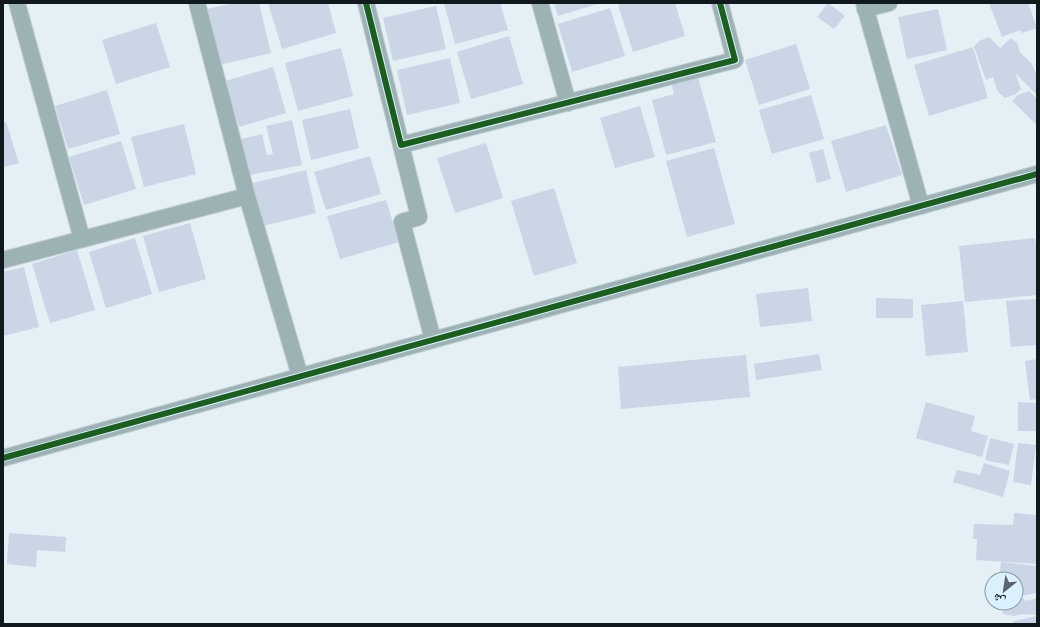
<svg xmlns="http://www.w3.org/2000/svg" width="1040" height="627" font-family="'Titillium Web','Noto Naskh Arabic',sans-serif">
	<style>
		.building { fill: #cad5e5 }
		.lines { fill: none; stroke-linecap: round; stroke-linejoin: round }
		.street-casing { stroke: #c4ccd2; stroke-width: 18 }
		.street { stroke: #9cb2b5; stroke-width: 16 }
		.cycleway-casing { stroke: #dcf1fe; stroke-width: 8 }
		.cycleway { stroke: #1b5e20; stroke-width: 6 }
	</style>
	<rect width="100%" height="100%" fill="#e4eff6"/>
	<!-- building -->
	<path class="building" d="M235,3h24l12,50 -52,12 -12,-56z
		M268,3h60l8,30 -54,16z
		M444,3h56l8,27 -53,14z
		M554,3h47l-43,13z
		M625,3h50l10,33 -52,16 -15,-47z
		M828,3l17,13 -11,13 -17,-12z
		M989,3h39l9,25 -15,5 -1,-3 -19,7z
		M436,6l10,43 -53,12 -10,-43z
		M610,8l15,48 -53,16 -14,-48z
		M938,9l9,41 -40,9 -9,-42z
		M156,23l14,44 -54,17 -14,-44z
		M509,36l14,48 -52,15 -14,-47z
		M989,37l11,11 11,-10 6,5 3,9 12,12 4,10 1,-1v22l-22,-22 6,16 -5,5 -11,4 -7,-6 -5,-15 -7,3 -12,-33 5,-6z
		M796,44l14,45 -51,16 -14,-45z
		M973,47l15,51 -59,18 -15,-51z
		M341,48l12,48 -55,15 -13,-48z
		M450,58l10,45 -53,12 -10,-45z
		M273,67l13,46 -47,14 -14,-46z
		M697,74l19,68 -50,13 -14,-55 22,-6 -3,-13z
		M107,90l13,44 -52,15 -13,-43z
		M1029,91l8,8v26l-25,-24 6,-6z
		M811,95l13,44 -52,15 -13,-44z
		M640,106l15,51 -40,11 -15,-50z
		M350,109l9,39 -48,12 -9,-40z
		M292,120l10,45 -52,10 -9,-36 21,-5 5,21 6,-1 -7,-28z
		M6,122l13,41 -16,4v-44z
		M184,124l12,50 -52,13 -13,-50z
		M886,125l16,50 -56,17 -15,-51z
		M121,141l15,48 -52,16 -15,-48z
		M486,143l17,55 -48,15 -18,-55z
		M714,148l21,76 -48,13 -21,-76z
		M823,149l8,30 -14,4 -8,-30z
		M370,156l11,38 -55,16 -12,-38z
		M306,170l10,43 -53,13 -10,-43z
		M554,188l23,75 -43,13 -23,-75z
		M386,200l13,42 -59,17 -13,-43z
		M190,223l16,56 -47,13 -16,-56z
		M135,238l17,56 -46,14 -17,-56z
		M1035,238l2,20v37l-72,7 -6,-56z
		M77,250l18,60 -45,13 -18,-59z
		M24,267l15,60 -36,9v-64z
		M808,288l4,33 -52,6 -4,-33z
		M876,298l37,1v19h-37z
		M1037,299v46l-26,2 -5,-46z
		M963,301l5,51 -42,4 -5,-51z
		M819,354l3,16 -66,10 -2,-16z
		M746,355l4,42 -129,12 -3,-42z
		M1037,359v40l-7,1 -5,-39z
		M926,402l49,14 -4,15 17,5 -6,21 -66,-19z
		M1018,402l19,1v28h-19z
		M990,438l24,6 -5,21 -24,-5z
		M1018,443l18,2 -5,40 -18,-3z
		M984,463l26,8 -7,26 -50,-15 4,-12 23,5z
		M1014,513l23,2v49l-61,-4 1,-21h-4l1,-15 39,1z
		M9,533l57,4 -1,15 -28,-2 -1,17 -29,-3z
		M1001,562l36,4v27l-17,3 6,5 11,-3v17l-14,-1 -9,2 -11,-2 1,-9 1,-2h11v-24h-14l-2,-7z
		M1037,616v8h-24v-3z"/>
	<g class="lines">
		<!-- street casing -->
		<g class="street-casing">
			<path id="street" d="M17,3l65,236
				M366,3l35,142 334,-85 -15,-57
				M540,3l28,100
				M864,3l57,203
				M865,9l24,-6
				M401,145l18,72 -17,5 31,118
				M247,196l53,180
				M3,260l244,-64 -50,-193
				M3,458l1034,-284"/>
		</g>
		<!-- street -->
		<use href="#street" class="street"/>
		<!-- cycleway casing -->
		<g class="cycleway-casing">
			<path id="cycleway" d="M366,3l35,142 334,-85 -15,-57
				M3,458l1034,-284"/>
		</g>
		<!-- cycleway -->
		<use href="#cycleway" class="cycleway"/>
	</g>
	<!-- border -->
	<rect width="1040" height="627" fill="none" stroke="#0f191e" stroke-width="8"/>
	<!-- north arrow -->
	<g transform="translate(1004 591) rotate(210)"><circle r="19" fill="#dcf1fe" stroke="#8a9ba4"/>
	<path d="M0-3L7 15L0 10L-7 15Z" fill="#5a646a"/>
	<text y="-6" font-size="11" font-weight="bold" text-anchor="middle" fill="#0f191e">ش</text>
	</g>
</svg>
